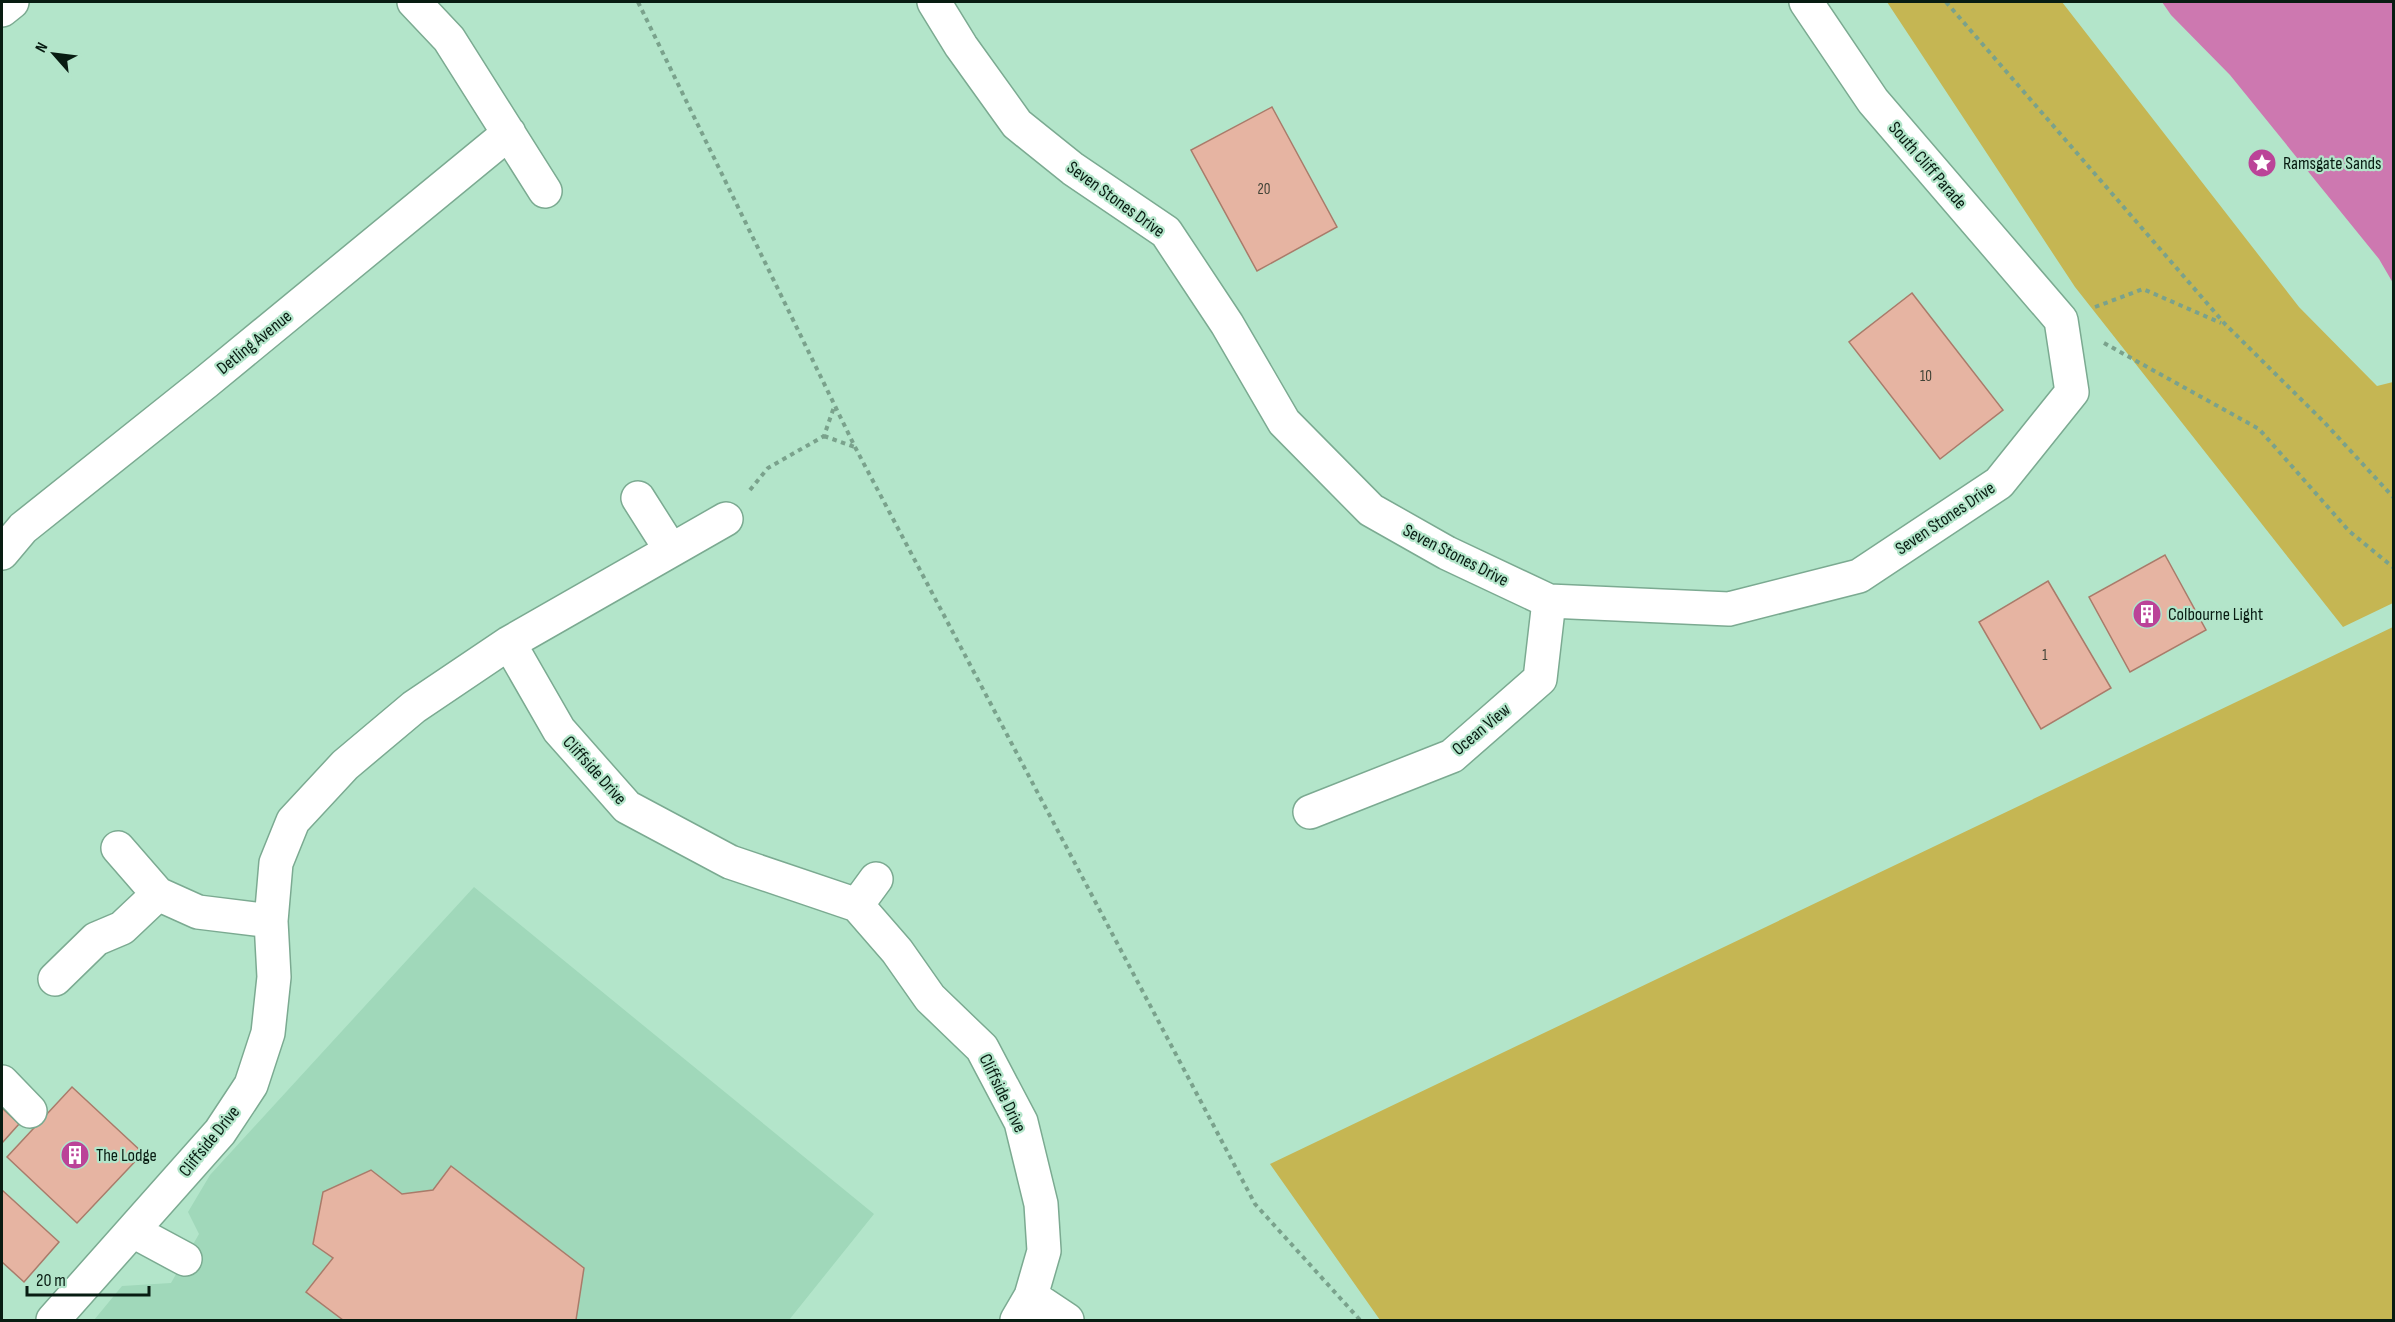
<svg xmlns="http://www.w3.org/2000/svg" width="2395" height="1322" font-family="'Sofia Sans Condensed',sans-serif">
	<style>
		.built { fill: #a0d8ba }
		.green { fill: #c5b653 }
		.water { fill: #cd78b0 }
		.building { fill: #e6b4a2; stroke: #a97b6a; stroke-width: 1.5 }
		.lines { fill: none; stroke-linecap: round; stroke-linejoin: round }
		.minor-casing { stroke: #7baa91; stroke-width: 36 }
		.path { stroke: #7aa28c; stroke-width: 4; stroke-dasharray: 4.5 4.5; stroke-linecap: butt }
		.minor { stroke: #fff; stroke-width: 33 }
		.labels { text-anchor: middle; stroke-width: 4.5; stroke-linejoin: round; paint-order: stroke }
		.number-label { font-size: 15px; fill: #404236 }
		.poi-label { font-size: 18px; fill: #081c12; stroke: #b3e5ca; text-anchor: start }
		.street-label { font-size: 18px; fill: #081c12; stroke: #b3e5ca }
	</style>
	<rect width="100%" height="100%" fill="#b3e5ca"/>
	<!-- built -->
	<path class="built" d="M474,887l400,327 -85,106h-695l28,-34 49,-3 28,-49 -11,-22 22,-37z"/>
	<!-- green -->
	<path class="green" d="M1887,2h175l237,305 78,79 16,-4v221l-50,24 -268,-340z
		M2393,627v693h-1013l-110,-156z"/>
	<!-- water -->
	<path class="water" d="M2162,2h231v281l-14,-24 -149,-184 -59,-60z"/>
	<!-- building -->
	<path class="building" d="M1272,107l65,120 -80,44 -66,-121z
		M1912,293l91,117 -63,49 -91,-117z
		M2165,555l41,75 -76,42 -41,-75z
		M2048,581l63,107 -70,41 -62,-107z
		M72,1087l71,66 -66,70 -70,-66z
		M2,1108l17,16 -17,19z
		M451,1166l133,102 -8,52h-233l-37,-28 27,-34 -20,-14 10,-52 48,-22 31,24 31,-4z
		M2,1190l57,52 -35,40 -22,-20z"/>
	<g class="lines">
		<!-- minor casing -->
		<g class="minor-casing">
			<path id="minor" d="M414,2l35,37 96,152
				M934,2l27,44 56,78 56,45 93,63 61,92 57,98 87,88 76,43 102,48 180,8 130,-33 140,-93 73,-91 -11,-72 -188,-219 -67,-99
				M2,10l10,-8
				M638,498l33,52
				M2,553l21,-25 183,-146 303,-249
				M509,643l50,87 68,77 103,55 127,43
				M1310,812l142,-56 88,-77 9,-78
				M118,848l40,46 40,18 73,9
				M876,879l-19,26 40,46 33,47 52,50 39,74 20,82 3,47 -13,45 -14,24
				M55,979l41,-40 26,-11 36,-34
				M2,1082l28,29
				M133,1231l52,28
				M1031,1296l36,24
				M53,1320l167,-188 31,-47 17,-52 6,-56 -3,-56 5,-58 17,-42 52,-56 69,-58 95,-64 217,-124"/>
		</g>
		<!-- path -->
		<path class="path" d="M638,2l217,445 400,757 105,116
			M1946,2l279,322 99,98 70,76
			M2095,307l48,-18 78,34
			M2104,343l155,86 90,102 45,37
			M824,436l31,11
			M750,490l18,-22 56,-32 10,-29"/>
		<!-- minor -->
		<use href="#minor" class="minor"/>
	</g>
	<!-- icons -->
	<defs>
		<g id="sight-disc" transform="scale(1.5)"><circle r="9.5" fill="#bb4398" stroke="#b3e5ca"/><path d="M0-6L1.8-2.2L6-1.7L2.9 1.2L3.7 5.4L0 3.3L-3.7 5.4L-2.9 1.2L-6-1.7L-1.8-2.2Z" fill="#fff"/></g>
		<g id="building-disc" transform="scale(1.5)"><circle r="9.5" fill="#bb4398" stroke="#b3e5ca"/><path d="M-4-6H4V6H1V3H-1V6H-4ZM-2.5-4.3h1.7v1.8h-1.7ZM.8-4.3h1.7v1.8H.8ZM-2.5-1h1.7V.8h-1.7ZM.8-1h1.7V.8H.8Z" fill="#fff"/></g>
	</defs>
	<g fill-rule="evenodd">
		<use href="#sight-disc" x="2262" y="163"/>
		<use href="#building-disc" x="2147" y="614"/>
		<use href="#building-disc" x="75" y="1155"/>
	</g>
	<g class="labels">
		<!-- number labels -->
		<g class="number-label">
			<text x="1264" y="194">20</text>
			<text x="1926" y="381">10</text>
			<text x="2045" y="660">1</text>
		</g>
		<!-- poi labels -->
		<g class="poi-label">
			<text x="2283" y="169">Ramsgate Sands</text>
			<text x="2168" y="620">Colbourne Light</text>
			<text x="96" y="1161">The Lodge</text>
		</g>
		<!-- street labels -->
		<g class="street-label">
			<text transform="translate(1928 165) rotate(49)" y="6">South Cliff Parade</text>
			<text transform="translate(1116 199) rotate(36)" y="6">Seven Stones Drive</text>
			<text transform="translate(254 342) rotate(-39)" y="6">Detling Avenue</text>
			<text transform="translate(1945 518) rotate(-34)" y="6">Seven Stones Drive</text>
			<text transform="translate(1456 555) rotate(27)" y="6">Seven Stones Drive</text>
			<text transform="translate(1481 729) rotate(-40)" y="6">Ocean View</text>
			<text transform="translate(595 770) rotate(48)" y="6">Cliffside Drive</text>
			<text transform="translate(1003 1093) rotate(64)" y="6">Cliffside Drive</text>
			<text transform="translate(209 1141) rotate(-51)" y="6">Cliffside Drive</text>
		</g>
	</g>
	<!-- border -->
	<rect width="2395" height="1322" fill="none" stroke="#081c12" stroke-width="6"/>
	<!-- north arrow -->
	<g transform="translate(54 54) rotate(298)" stroke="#b3e5ca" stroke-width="4.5" paint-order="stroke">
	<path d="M0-4.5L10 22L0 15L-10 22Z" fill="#081c12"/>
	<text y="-9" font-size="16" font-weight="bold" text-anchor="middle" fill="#081c12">N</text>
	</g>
	<!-- scale -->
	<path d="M27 1286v9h122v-9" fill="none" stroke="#081c12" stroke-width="3"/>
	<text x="36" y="1286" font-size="18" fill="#081c12" stroke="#b3e5ca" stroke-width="4.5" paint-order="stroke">20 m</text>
</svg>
